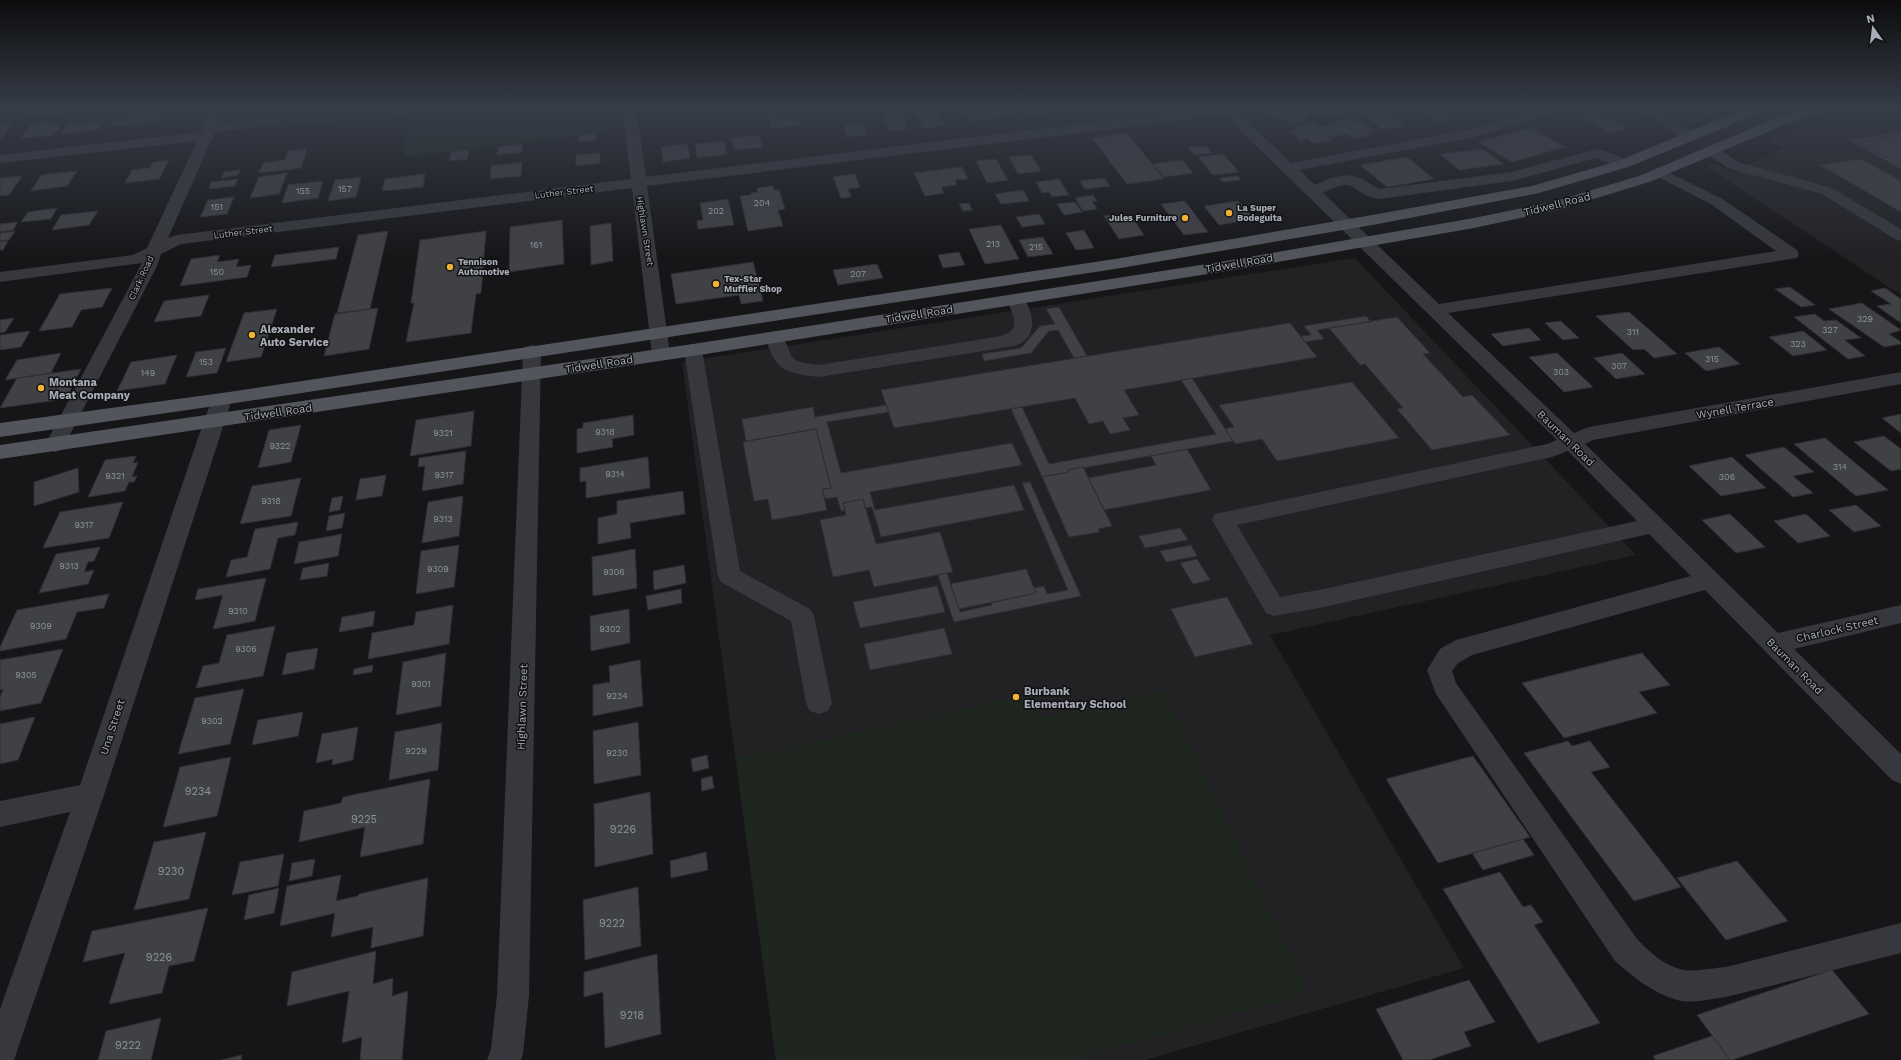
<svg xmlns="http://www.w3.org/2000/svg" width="1901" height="1060" font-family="'Work Sans',sans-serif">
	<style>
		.built { fill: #222225 }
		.green { fill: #1e261f }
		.building { fill: #404145; stroke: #303034 }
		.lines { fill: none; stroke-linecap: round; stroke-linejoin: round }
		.minor { fill: #37383d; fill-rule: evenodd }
		.major { fill: #53555c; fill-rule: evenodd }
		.poi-dot { fill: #f2b134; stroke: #111113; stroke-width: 1.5 }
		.labels { text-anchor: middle; stroke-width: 3; stroke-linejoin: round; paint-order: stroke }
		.number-label { font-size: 9px; fill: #8e929b }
		.far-street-label { font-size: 9px; fill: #a8adb8; stroke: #111113 }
		.far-poi-label { font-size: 9px; font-weight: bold; fill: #a8adb8; stroke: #111113; text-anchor: start }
		.street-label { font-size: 11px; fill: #a8adb8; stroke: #111113 }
		.poi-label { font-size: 11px; font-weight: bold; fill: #a8adb8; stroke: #111113; text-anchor: start }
		.near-number-label { font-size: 11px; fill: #8e929b }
	</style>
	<rect width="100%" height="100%" fill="#161618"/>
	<!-- built -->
	<path class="built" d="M1862,108h39v187l-194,-128 7,-4 19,9 51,-24 -17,-8 39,-16z
		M1355,258l281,297 -366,80 194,333 -319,92h-369l-94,-698z"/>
	<!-- green -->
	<path class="green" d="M236,108h366l3,24 -198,25 -4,-5 4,-35 -116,8 -8,-10 -23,-3 -27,3z
		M1657,108h70l-42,18z
		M1164,690l145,303 -236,67h-297l-40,-301 294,-65 9,24z"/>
	<!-- building -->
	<path class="building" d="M41,108h21l-5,7 -36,3 7,-9z
		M146,108h21l-23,4z
		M826,108h33l1,1 -32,3z
		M898,108l10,21 -18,2 -10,-21z
		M935,108l10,18 -22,2 -9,-18z
		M984,108h22l6,8 -41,5 -6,-11z
		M1024,108h21l4,5 -21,2z
		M1273,108h30l8,8 -7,1 4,4 -19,2 -4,-4 -7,1 -10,-9 8,-1z
		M1312,108h37l3,2 -8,1 5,4 -19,2 -4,-3h-7z
		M1358,108h24l1,1h-2l8,7 2,-1 13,11 -22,3 -13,-11h3z
		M1420,108h23l13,11 -21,3 -14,-11h3z
		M1593,111l34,17 -16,5 -34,-17z
		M162,113l-6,9 -46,5 7,-10z
		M779,114l1,4 17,-2 3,9 -28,3 -4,-13z
		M1350,118l4,4 9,-1 10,10 -7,1 4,4 -18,2 -4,-4 -21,3 4,4 -19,2 -4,-4 -8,1 -11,-10 9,-1 -4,-4 19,-2 4,4 20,-3 -4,-3z
		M51,121l-3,5 13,-1 -8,10 -32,3 11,-15z
		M104,121l-7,9 -36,4 7,-10z
		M12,123l-12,17v-15z
		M863,124l4,11 -20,2 -4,-11z
		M1531,128l34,19 -53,15 -34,-20z
		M1901,132v3l-43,7 43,23v4l-52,-29z
		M596,133v7l-17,2v-7z
		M1127,133l37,46 -37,5 -35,-46z
		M759,135l4,12 -29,3 -2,-12z
		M1901,135v30l-43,-23z
		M724,141l3,13 -30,4 -2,-14z
		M522,144v8l-25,3 1,-8z
		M687,144l3,14 -27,4 -2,-15z
		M1206,146l6,7 -18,2 -6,-7z
		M307,149l-6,19 -42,5 4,-10 22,-3 3,-9z
		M1483,149l20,15 -44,6 -19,-16z
		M469,150l-2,9 -18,2 2,-9z
		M600,153v10l-24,3v-11z
		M1223,154l16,18 -26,3 -15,-18z
		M1031,155l10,16 -23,3 -9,-17z
		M1407,157l27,22 -47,8 -27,-22z
		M996,159l12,21 -21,3 -11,-22z
		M1861,159l40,22v31l-81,-47z
		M169,160l-10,19 -34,4 7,-13 18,-2 3,-6z
		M1182,160l11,13 -29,4 -11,-13z
		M522,162l-1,14 -31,3 1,-13z
		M962,167l6,12 -13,1 2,5 -16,2 3,6 -19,3 -11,-23z
		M240,170l-2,5 -17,3 3,-6z
		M77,171l-10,15 -36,5 10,-16z
		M287,173l-8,21 -29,4 9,-21z
		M425,174l-2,13 -41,4 3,-12z
		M855,174l5,13 -12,2 3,8 -10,1 -8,-21z
		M22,176l-13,19 -9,1v-18z
		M1238,176l3,4 -18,2 -4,-4z
		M361,177l-5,20 -28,4 7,-21z
		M1104,178l6,8 -25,3 -5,-8z
		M238,179l-3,7 -26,3 2,-7z
		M1059,179l10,16 -17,2 -3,-5 -7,1 -6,-11z
		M323,181l-5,17 -36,5 6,-18z
		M773,186l1,4h5l6,19 -7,1 5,16 -35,5 -8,-35 11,-1v-2l7,-1 -1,-4z
		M1023,190l6,11 -28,3 -6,-10z
		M1093,195l4,6h-5l5,8 -14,2 -8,-13z
		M234,197l-7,17 -27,3 8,-17z
		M728,199l6,26 -36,4 -1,-8 6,-1 -3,-17z
		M1185,201l23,31 -24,3 -23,-31z
		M1238,201l16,18 -35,6 -15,-19z
		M1075,202l7,10 -18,3 -7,-11z
		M969,203l3,7 -9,1 -4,-7z
		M57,208l-6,11 -30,3 7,-10z
		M98,211l-9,14 -37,5 9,-15z
		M1039,214l6,10 -23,3 -6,-10z
		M1120,214l3,5 9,-2 12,18 -25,4 -15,-23z
		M562,220l2,44 -55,8 1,-45z
		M18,222l-5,8 -13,2v-8z
		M611,223l2,38 -22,4 -1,-39z
		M1001,225l18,34 -34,5 -16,-35z
		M1084,230l10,18 -18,2 -10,-17z
		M15,231l-6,9 -9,1v-8z
		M388,231l-18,78 -33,4 21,-78z
		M486,231l-5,62 -5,1 -5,39 -65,9 8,-39h-3l9,-63z
		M1043,237l10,17 -25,3 -9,-17z
		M8,241l-5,9h-3v-8z
		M339,247l-3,12 -65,8 4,-12z
		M959,252l6,13 -22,3 -5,-13z
		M220,255l-3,7 22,-3 -3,8 15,-2 -4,12 -67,9 11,-27z
		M753,262l10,39 -22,3 -2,-9 -63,9 -5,-30z
		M877,264l6,14 -45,7 -5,-15z
		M1790,287l25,18 -14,2 -26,-18z
		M112,288l-10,19 -21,3 -9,17 -33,4 21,-37z
		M1885,288l16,11v24l-24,-17 14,-2 -20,-13z
		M209,295l-8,21 -47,6 10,-21z
		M1862,303l39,27 -12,4 12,8v2l-17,3 -55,-38z
		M1059,307l28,49 -13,2 -16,-28 -9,1 -18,22 -47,8 -2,-7 39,-6 19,-22 15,-2 -9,-15z
		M378,308l-9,41 -45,7 11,-42z
		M277,309l-16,48 -35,5 18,-49z
		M1629,312l48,42 -23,4 -10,-9 -11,1 -37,-34z
		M1815,314l9,7 12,-1 25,18 -16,2 20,16 -17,3 -54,-42z
		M1366,316l5,6 -54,8 7,9 -19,3 -4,-6 10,-1 -7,-9z
		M1397,317l33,36 -7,1 40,43 9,-2 38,40 -78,15 -35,-41 6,-1 -38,-44 -5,1 -31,-37z
		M14,318l-9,14 -5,1v-13z
		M1561,321l18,17 -16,2 -18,-17z
		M1290,323l27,34 -193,33 15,25 -16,3 7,12 -20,4 -7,-13 -14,3 -14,-26 -181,30 -13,-38z
		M1529,328l12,12 -38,6 -12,-12z
		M30,331l-9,16 -21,3v-15z
		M1803,331l24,19 -34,6 -24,-19z
		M1719,347l21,17 -34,7 -21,-18z
		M226,348l-9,25 -31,4 10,-25z
		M61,353l-10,20 -46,7 12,-20z
		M1557,353l36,34 -29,5 -35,-35z
		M1622,353l23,21 -29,5 -22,-21z
		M177,355l-12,29 -48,7 14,-29z
		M81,369l-15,30 -66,9 17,-30z
		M1192,378l41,63 -150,27v-1l-15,3 1,2 -27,5 -31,-68 11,-2 27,57 167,-30 -35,-54z
		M1352,382l47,56 -122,23 -15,-22 -27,5 -10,-15 9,-2 -15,-22z
		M886,405l3,7 -62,10 14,51 171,-30 10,22 -152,27 5,18 139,-25 10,25 -143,27 -9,-30 -7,1 -2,-9 -20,4 2,7 -4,1 -4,-14 -12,2 -3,-10 9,-1 -15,-59 -70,12 -4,-22 71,-12 2,10z
		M474,411l-3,35 -61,10 6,-36z
		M1901,414v19l-19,-15z
		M633,415l1,20 -22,4 1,8 -36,6v-24l6,-1v-5z
		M301,425l-10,37 -33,6 11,-38z
		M816,429l15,59 -9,1 5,21 -55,10 -4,-21 -14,2 -11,-59z
		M1884,436l17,13v20l-10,2 -37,-29z
		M1825,438l63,52 -32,6 -62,-52z
		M1784,447l30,25 -21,4 20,17 -20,4 -48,-42z
		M1187,449l24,41 -107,20 -16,-32 68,-13 -5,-9z
		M466,451l-3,33 -41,7 3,-25 -7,1 1,-9z
		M136,456l-3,7 5,-1 -6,15 5,-1 -3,6h-5l-4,9 -37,6 17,-37z
		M648,457l2,31 -64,10v-17l-6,1v-14z
		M1732,457l34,31 -45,8 -32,-30z
		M1083,467l29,59 -14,3 2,3 -31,5 -27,-60 27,-5 -1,-2z
		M78,468l1,24 -45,14v-24z
		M386,475l-4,21 -26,4 4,-21z
		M301,478l-10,38 -51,8 12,-38z
		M1030,482l51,114 -127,26 -16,-47 9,-2 13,39 32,-7 -1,-2 45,-10 -2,-5 10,-2 3,8 21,-4 -46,-107z
		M683,491l2,23 -55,9 1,15 -33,6v-26l19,-4v-13z
		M343,496l-3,14 -11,2 3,-14z
		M463,496l-4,40 -37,7 6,-41z
		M863,499l13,45 64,-12 13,40 -79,15 -5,-17 -36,7 -13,-57 26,-5 -3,-12z
		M123,502l-14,36 -66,10 17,-36z
		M1856,505l25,21 -27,6 -25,-22z
		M345,513l-3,15 -16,3 3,-15z
		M1730,514l35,33 -29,6 -34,-33z
		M1806,514l24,22 -32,7 -24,-22z
		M298,522l-3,13 -17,3 -8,31 -44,8 5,-17 16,-3 8,-28z
		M1180,528l8,12 -43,8 -6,-12z
		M342,534l-4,22 -44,8 5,-22z
		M459,545l-5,42 -38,7 5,-43z
		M1191,545l6,11 -31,6 -6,-11z
		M100,547l-6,14 -6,1 -4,10 10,-2 -6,14 -49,9 17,-39z
		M635,549l2,39 -44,8 -1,-39z
		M1197,559l13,21 -17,4 -13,-21z
		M329,563l-2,13 -27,4 3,-12z
		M684,565l2,18 -32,7 -1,-19z
		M1026,569l10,24 -77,16 -9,-25z
		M266,578l-11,43 -42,8 10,-34 -28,5 3,-11z
		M937,586l8,26 -85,16 -7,-26z
		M681,589l1,14 -34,7 -2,-14z
		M109,594l-5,14 -27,4 -11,27 -66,12v-4l17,-37z
		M1227,597l26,47 -58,13 -24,-48z
		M453,605l-4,39 -81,15 4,-26 42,-8 2,-13z
		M629,609l1,34 -39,8 -1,-35z
		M375,611l-2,15 -34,6 3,-15z
		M275,626l-12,50 -67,12 7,-22 16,-3 8,-28z
		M944,628l8,26 -82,16 -6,-26z
		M318,648l-4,21 -32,6 5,-22z
		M63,649l-22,54 -41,8v-14l3,-8 -3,1v-30z
		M446,653l-5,53 -45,9 7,-53z
		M1642,653l28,32 -31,7 18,21 -93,25 -42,-55z
		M640,660l3,46 -50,10v-31l17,-3 -1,-16z
		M373,665l-1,7 -19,3 1,-6z
		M244,689l-14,55 -52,10 17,-56z
		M303,712l-5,24 -46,9 6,-25z
		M35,717l-17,43 -18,4v-40z
		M638,722l3,53 -47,9 -1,-53z
		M442,723l-4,47 -49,10 6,-48z
		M358,727l-5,33 -21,5 1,-6 -17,4 6,-29z
		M1568,741l4,5 18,-5 20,26 -19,5 90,115 -47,14 -110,-148z
		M707,755l2,13 -16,4 -2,-13z
		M1473,756l57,81 -92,26 -52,-84z
		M231,757l-14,59 -54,11 17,-60z
		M712,776l2,12 -12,3 -1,-12z
		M430,779l-7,65 -63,13 5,-30 -66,15 5,-31 37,-8 2,-6z
		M650,792l3,62 -58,13 -1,-63z
		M206,832l-17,67 -55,11 20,-68z
		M1523,839l11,16 -51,15 -11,-17z
		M706,852l2,18 -37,8 -1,-17z
		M284,854l-6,32 -46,9 8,-33z
		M315,859l-3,17 -23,5 3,-18z
		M1737,861l51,60 -62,19 -49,-62z
		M1500,872l23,35 8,-2 12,17 -9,3 66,98 -62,20 -95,-154z
		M341,875l-5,26 22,-5 1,-2 69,-16 -5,58 -52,12 2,-21 -42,10 4,-24 -55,13 7,-40z
		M638,887l3,59 -56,14 -2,-60z
		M279,888l-5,25 -30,7 5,-25z
		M208,908l-14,53 -25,5 -7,27 -53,11 16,-51 -42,9 9,-31z
		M376,951l-3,33 20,-6 -1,18 16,-5 -6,69h-42l2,-23 -20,6 7,-52 -62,15 5,-34z
		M657,954l4,80 -56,14 -2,-56 -19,5v-25z
		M1832,970l37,44 -137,46h-2l-33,-45z
		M1469,980l26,42 -31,10 7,14 -42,14h-26l-27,-51z
		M161,1018l-10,42h-53l8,-29z
		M1712,1036l18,24h-74l-3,-4z
		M242,1055l-1,5h-19z"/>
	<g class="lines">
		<!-- minor -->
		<path class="minor" d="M212,108h14l-7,15 54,-6 5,1 2,3 -2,3 -5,1 -58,7 -47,106 9,-3 454,-56 -9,-71h14l10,69 564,-69h24l57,55 181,-34 67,-21h21l-2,3 -83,26 -176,33 16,15 15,-7 18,-3 12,3 19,11 132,-17 86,-23 17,5 14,7 2,3 -2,3h-10l-22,-9 -84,23 -133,18c-30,-5 -21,-25 -56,-6l116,111 337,-53 -65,-47 -55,-28 -2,-3 2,-3 5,-1 60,29 76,52 2,4 -2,4 -6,1 -343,54 126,120 15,-6 312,-55v12l-308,56 -8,4 193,189 123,-28v18l-107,26 107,105v30l-9,-4 -187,-190 -233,65 -14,8 -6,8 4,12 181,256c12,12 26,26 43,30 13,4 32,-1 46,-2l175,-44v30l-175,44c-15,2 -34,7 -49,3 -24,-7 -44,-23 -62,-39l-179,-267 -9,-24 13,-21 16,-9 235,-64 -42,-42 -325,73 -50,9 -8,-3 -54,-93 3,-6 332,-70 10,-4 -332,-325 -578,71 23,168 -2,4 -7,2 -7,-2 -2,-4 -20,-166 -451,56 -20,10 -4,12 -95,184 -7,2 -7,-2 -3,-5 97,-182 -142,19v-10l133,-17 14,-7 50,-107 -197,22v-8l201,-23zM1568,451l69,70 -313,68 -44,8 -43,-72 315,-68z
			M1636,108h17l41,25 2,3 -2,3h-10z
			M1712,147l5,1 21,14 94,26 69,41v12l-6,-2 -73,-45 -94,-26 -21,-14 -2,-3 2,-3z
			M1016,294l6,1c10,15 17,37 -1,48 -7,4 -18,4 -25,6l-177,28c-35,-4 -43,-6 -54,-40l3,-4 6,-2 6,2c17,24 2,28 39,32l177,-28c27,-5 18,-18 11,-38l3,-4z
			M693,344l7,2 2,4 38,221 70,38 4,7 18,87 -4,8 -9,3 -9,-3 -4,-8 -15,-82 -70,-39 -3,-6 -34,-226 2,-4z
			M532,345l7,2 2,4 -12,644 -6,59 -2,6h-34l4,-11 6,-54 26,-644 2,-4z
			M222,393l7,2 3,4 -128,396 -88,259 -2,6h-14v-51l70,-197 -70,15v-26l80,-16 117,-344 15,-42 3,-4z"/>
		<!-- major -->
		<path class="major" d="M1747,108h20l-2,3 -137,56 -89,26 -161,31 -263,45 -893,136 -222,32v-14l222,-30 893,-134 263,-45 154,-28 86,-25z
			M1807,108h21l-2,3 -47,16 -130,55 -88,27 -87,19 -254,44 -527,84 -693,103v-14l693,-101 527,-82 254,-44 78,-16 87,-26 130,-55z"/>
	</g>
	<!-- sky -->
	<linearGradient id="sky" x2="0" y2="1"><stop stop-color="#0c0c0d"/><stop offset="0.42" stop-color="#363c48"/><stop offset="1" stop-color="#363c48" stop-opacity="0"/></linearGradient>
	<rect width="1901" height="257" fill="url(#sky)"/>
	<!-- markers -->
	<g class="poi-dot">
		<circle cx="1229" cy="213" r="4"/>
		<circle cx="1185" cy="218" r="4"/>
		<circle cx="450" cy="267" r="4"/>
		<circle cx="716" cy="284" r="4"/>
		<circle cx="252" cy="335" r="4"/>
		<circle cx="41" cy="388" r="4"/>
		<circle cx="1016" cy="697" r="4"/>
	</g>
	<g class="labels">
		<!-- number labels -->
		<g class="number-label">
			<text x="345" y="192">157</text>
			<text x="303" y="194">155</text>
			<text x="762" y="206">204</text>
			<text x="217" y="210">151</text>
			<text x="716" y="214">202</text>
			<text x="993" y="247">213</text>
			<text x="536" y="248">161</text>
			<text x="1036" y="250">215</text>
			<text x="217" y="275">150</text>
			<text x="858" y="277">207</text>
			<text x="1865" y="322">329</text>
			<text x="1830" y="333">327</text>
			<text x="1633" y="335">311</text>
			<text x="1798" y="347">323</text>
			<text x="1712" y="362">315</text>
			<text x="206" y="365">153</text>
			<text x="1619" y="369">307</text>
			<text x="1561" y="375">303</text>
			<text x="148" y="376">149</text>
			<text x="605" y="435">9318</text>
			<text x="443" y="436">9321</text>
			<text x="280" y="449">9322</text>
			<text x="1840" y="470">314</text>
			<text x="615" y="477">9314</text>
			<text x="444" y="478">9317</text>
			<text x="115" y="479">9321</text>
			<text x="1727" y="480">306</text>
			<text x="271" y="504">9318</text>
			<text x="443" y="522">9313</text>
			<text x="84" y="528">9317</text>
			<text x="69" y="569">9313</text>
			<text x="438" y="572">9309</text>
			<text x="614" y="575">9306</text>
			<text x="238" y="614">9310</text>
			<text x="41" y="629">9309</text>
			<text x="610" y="632">9302</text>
			<text x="246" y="652">9306</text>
			<text x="26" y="678">9305</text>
			<text x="421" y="687">9301</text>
			<text x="617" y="699">9234</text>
			<text x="212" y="724">9302</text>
			<text x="416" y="754">9229</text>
			<text x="617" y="756">9230</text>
		</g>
		<!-- far-street labels -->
		<g class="far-street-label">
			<text transform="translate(564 192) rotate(-7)" y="3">Luther Street</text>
			<text transform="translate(645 231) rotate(81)" y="3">Highlawn Street</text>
			<text transform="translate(243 232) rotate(-7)" y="3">Luther Street</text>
			<text transform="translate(141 278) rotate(-65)" y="3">Clark Road</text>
		</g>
		<!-- far-poi labels -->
		<g class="far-poi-label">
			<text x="1237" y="211">La Super<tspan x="1237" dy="10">Bodeguita</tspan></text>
			<text x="1177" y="221" text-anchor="end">Jules Furniture</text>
			<text x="458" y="265">Tennison<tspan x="458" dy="10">Automotive</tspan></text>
			<text x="724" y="282">Tex-Star<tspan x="724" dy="10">Muffler Shop</tspan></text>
		</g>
		<!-- street labels -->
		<g class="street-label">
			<text transform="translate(1557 204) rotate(-14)" y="4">Tidwell Road</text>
			<text transform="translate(1239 263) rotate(-10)" y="4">Tidwell Road</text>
			<text transform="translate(919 314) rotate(-9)" y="4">Tidwell Road</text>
			<text transform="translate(599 364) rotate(-9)" y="4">Tidwell Road</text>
			<text transform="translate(1735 408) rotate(-10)" y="4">Wynell Terrace</text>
			<text transform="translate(278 412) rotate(-8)" y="4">Tidwell Road</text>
			<text transform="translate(1566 438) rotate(44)" y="4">Bauman Road</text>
			<text transform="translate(1837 629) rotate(-13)" y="4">Charlock Street</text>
			<text transform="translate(1795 666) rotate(45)" y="4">Bauman Road</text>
			<text transform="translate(522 707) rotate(-88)" y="4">Highlawn Street</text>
			<text transform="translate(112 727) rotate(-72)" y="4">Una Street</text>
		</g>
		<!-- poi labels -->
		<g class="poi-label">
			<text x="260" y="333">Alexander<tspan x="260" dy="13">Auto Service</tspan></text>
			<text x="49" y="386">Montana<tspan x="49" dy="13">Meat Company</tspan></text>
			<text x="1024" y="695">Burbank<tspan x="1024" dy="13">Elementary School</tspan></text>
		</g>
		<!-- near-number labels -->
		<g class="near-number-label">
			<text x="198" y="795">9234</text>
			<text x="364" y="823">9225</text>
			<text x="623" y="833">9226</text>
			<text x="171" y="875">9230</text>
			<text x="612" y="927">9222</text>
			<text x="159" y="961">9226</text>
			<text x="632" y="1019">9218</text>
			<text x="128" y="1049">9222</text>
		</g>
	</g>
	<!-- north arrow -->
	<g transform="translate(1873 28) rotate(346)" stroke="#111113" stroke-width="3" paint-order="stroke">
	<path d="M0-3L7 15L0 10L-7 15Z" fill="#a8adb8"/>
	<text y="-6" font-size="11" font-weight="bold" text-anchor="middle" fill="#a8adb8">N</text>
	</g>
</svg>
